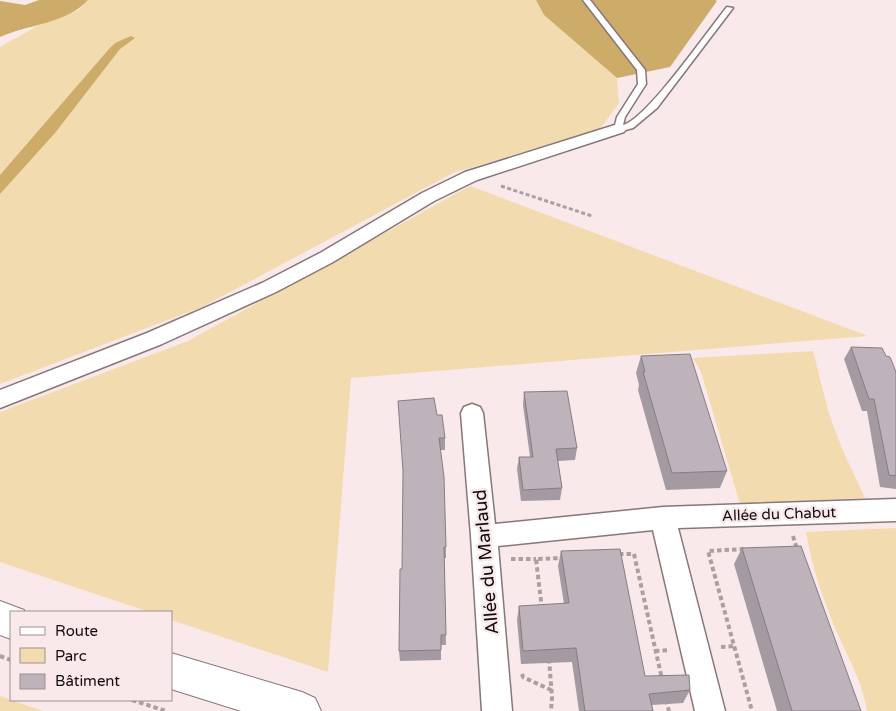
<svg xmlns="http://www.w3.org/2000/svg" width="896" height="711" font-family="'Varela Round',sans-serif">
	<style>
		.green { fill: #f3dbb0 }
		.forest { fill: #cdab69 }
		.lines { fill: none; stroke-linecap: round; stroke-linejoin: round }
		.lane-casing { stroke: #867778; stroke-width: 3 }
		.street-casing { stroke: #867778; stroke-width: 3 }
		.secondary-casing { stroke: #867778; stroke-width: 2 }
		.path-far1 { stroke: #ac9fa0; stroke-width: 3; stroke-dasharray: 4 2.5; stroke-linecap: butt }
		.path { stroke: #ac9fa0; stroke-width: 4; stroke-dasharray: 4.5 3; stroke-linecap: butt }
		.lane { fill: #fff; fill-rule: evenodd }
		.street { fill: #fff; fill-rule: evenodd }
		.secondary { fill: #fff; fill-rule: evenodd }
		.wall { fill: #a49aa1 }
		.building { fill: #bfb3bb; stroke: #867d83 }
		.labels { text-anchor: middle; stroke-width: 5; stroke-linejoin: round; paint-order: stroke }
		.street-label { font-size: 15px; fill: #110b0c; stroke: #fae9ea }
		.near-street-label { font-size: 18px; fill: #110b0c; stroke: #fae9ea }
	</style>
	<rect width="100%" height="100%" fill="#fae9ea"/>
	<!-- green -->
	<path class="green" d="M88,0h448l8,15 73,63 2,25 -19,26 -147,44 -251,134 -202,77v-337l39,-22 40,-15z
		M470,186l398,150 -517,42 -23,294 -157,-52v-8h-22l-149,-50v-150l188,-71z
		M813,351l16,63 14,37 22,47 -125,6 -39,-132 -8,-14z
		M896,528v183h-29c-4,-26 -16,-48 -27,-72 -15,-34 -28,-70 -34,-107z
		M0,696l43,15h-43z"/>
	<!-- forest -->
	<path class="forest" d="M39,0h49c-22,24 -59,24 -88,37v-36l25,4z
		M536,0h179l2,1 -47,66 -53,11 -73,-63z
		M131,36l4,2 -15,11 -65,84 -55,61v-19l109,-126 6,-6z"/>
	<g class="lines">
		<!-- lane casing -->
		<g class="lane-casing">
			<path id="lane" d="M583,0h7l55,70 1,14 -21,33 -2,8c24,-6 85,-95 104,-118l6,1 -76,100 -24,20 -15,4 -4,-3 3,-12 21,-33 -1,-14z"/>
		</g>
		<!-- street casing -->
		<g class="street-casing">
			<path id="street" d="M618,124l6,2 2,3 -2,3 -147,48 -43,21 -101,61 -57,30 -114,52 -162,64v-18l147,-57 115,-50 58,-30 102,-60 43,-21z
				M472,404l8,3 3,6 12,111 168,-17 233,-8v22l-218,7 47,183h-30l-42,-181 -155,16 14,165h-30l-11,-175 -10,-123 3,-6z"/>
		</g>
		<!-- secondary casing -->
		<g class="secondary-casing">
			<path id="secondary" d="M0,601l24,9v2h-13v27l-11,-4z
				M171,653l131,39 13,6 6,13h-80l-70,-22z"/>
		</g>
		<!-- path-far1 -->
		<path class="path-far1" d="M501,186l91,30"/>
		<!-- path -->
		<path class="path" d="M793,536l3,10h-3
			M744,549l-36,2 44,160
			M619,554h15l28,125
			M511,559h25
			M542,609l-6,-50 27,-1
			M721,647l13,-1
			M655,651l15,-1
			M0,656l11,4
			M549,659l3,38 -1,14
			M522,674l1,3 28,13
			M132,700l34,11
			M666,700l3,11"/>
		<!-- lane -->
		<use href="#lane" class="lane"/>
		<!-- street -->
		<use href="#street" class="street"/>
		<!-- secondary -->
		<use href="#secondary" class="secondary"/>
	</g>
	<!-- wall -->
	<path class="wall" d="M851,347l35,9 10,16v117l-16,-2 -13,-76h-5l-18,-52z
		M641,356l86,115 -7,17 -54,2 -28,-100 1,-5 -3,-12z
		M524,392l53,56 -2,12 -17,1 4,27 -2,12 -39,1 -4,-32 2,-12h11l-7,-52z
		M437,415l8,23v12h-5l6,97v11h-2l2,87h-5v15l-41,1 -1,-10z
		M742,548l119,163h-84l-43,-147z
		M561,551l84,125 45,14 -7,13 -31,2 1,6h-74l-7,-49 -51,2 -4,-44 2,-14 45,-2 -6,-38z"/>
	<!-- building -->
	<path class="building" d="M851,347l31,1 4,8 4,1 6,15v104l-7,-1 -15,-76h-5z
		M690,354l37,117 -55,2 -29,-101h2l-4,-16z
		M567,391l10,57 -21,1 6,39 -39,2 -4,-33h14l-9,-65z
		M434,398l3,17h5l3,23h-6l5,39 2,70h-2l2,88h-5v15l-42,1 1,-82h2l1,-98 -5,-70z
		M801,546l60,165h-69l-50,-163z
		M620,549l25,127 44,-1 1,15 -41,4 4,17h-68l-9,-63 -53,3 -4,-45 50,-3 -8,-52z"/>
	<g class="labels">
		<!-- street labels -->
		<g class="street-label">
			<text transform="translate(779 514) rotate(-2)" y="5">Allée du Chabut</text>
		</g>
		<!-- near-street labels -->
		<g class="near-street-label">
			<text transform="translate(486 562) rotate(-95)" y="6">Allée du Marlaud</text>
		</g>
	</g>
	<!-- legend -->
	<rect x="10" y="611" width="162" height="90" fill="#fae9ea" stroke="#9d9091"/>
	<rect x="20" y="627" width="25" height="8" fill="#ffffff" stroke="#9d9091"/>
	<text x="55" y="636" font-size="15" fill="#110b0c">Route</text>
	<rect x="20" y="648" width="25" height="15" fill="#f3dbb0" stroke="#9d9091"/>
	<text x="55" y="661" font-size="15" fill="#110b0c">Parc</text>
	<rect x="20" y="674" width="25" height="15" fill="#bfb3bb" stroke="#9d9091"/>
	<text x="55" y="686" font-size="15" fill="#110b0c">Bâtiment</text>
</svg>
